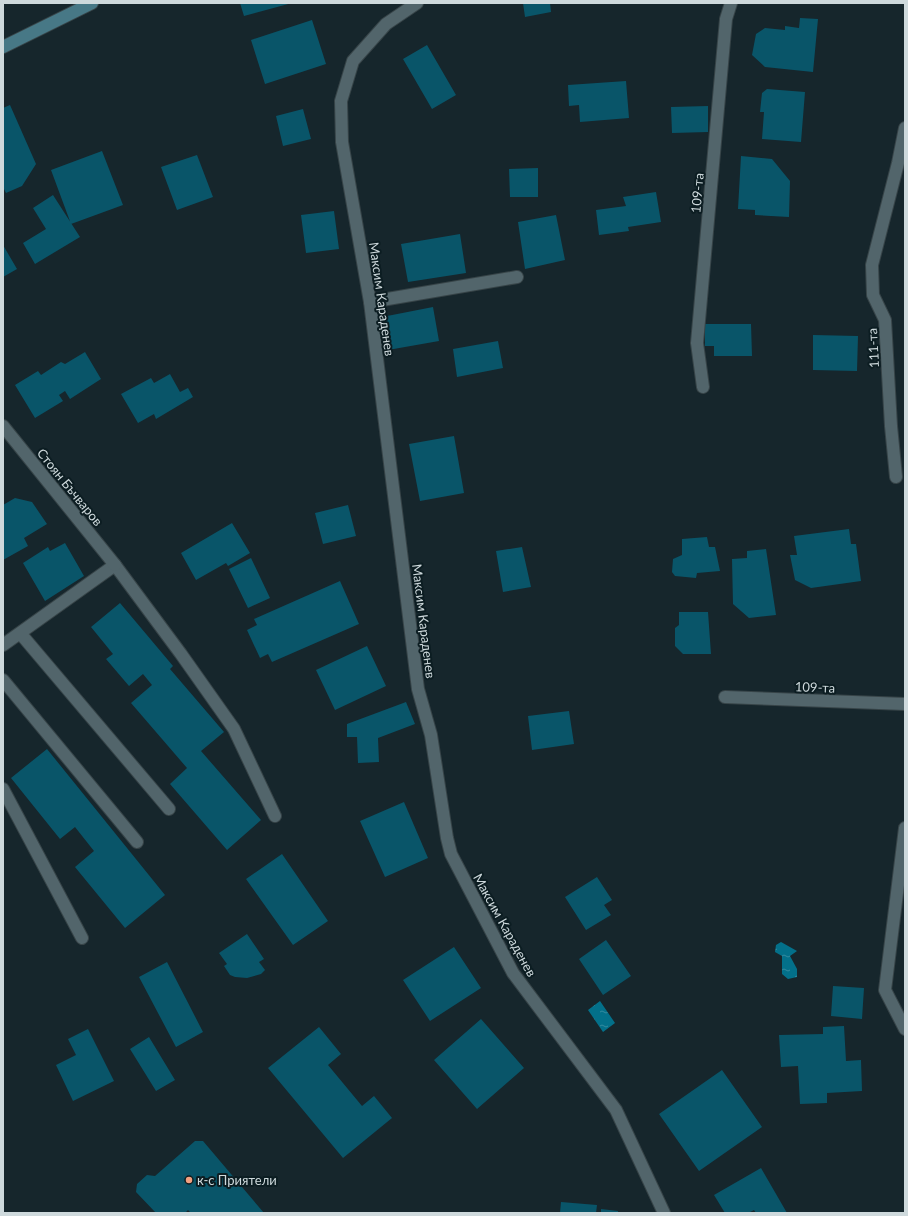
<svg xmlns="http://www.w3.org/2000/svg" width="908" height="1216" font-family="Lato,sans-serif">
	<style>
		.water { fill: url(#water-ripples) }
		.building { fill: #095569 }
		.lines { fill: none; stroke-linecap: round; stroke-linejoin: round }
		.lane-casing { stroke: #374448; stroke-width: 14 }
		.street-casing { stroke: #374448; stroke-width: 14 }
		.secondary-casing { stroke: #374448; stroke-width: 14 }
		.lane { stroke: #52656b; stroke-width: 12 }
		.street { stroke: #52656b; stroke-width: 12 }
		.secondary { stroke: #477886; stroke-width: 12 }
		.poi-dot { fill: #f2a080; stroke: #0c1d22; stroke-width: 1.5 }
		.labels { text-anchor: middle; stroke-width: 4; stroke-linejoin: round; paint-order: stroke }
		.street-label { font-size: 13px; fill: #ced9dc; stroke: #0c1d22 }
		.poi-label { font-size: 13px; fill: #ced9dc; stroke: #0c1d22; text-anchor: start }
	</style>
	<defs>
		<pattern id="water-ripples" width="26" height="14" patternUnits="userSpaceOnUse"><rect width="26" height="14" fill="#03708a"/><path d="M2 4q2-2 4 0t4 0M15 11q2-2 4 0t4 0" fill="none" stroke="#328a9f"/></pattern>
	</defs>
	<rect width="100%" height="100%" fill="#16262c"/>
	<!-- water -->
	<path class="water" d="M781,942l16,9 -7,5 7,13v8l-9,2 -6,-5v-18l-7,-4 1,-7z
		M600,1001l15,22 -12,9 -15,-22z"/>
	<!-- building -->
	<path class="building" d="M240,3h52l-48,13z
		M523,3h27l1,9 -26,5z
		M800,18l18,1 -5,53 -48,-5 -13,-12 4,-21 9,-6 20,2v-4l14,2z
		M312,20l14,44 -61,20 -14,-44z
		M427,45l29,50 -24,14 -29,-50z
		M626,81l3,37 -49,4 -1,-17 -10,1 -1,-21z
		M767,89l38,3 -4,50 -39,-3 2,-27h-4l2,-19z
		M10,105l26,59 -14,22 -16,7 -3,-6v-79z
		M708,106v26l-36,1 -1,-26z
		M303,109l8,30 -28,7 -7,-30z
		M102,151l21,54 -52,19 -20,-54z
		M197,155l16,42 -36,13 -16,-43z
		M741,156l31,3 18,22 -1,36 -34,-2v-5l-17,-1z
		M538,168v29h-28l-1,-28z
		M656,192l5,30 -33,5 1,4 -30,4 -3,-25 30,-4 -3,-9z
		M53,195l27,42 -45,27 -12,-21 23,-14 -13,-21z
		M334,211l5,38 -33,4 -5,-38z
		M556,215l9,45 -40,9 -7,-47z
		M460,234l6,39 -58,9 -7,-38z
		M3,245l14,24 -14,8z
		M433,307l6,34 -51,9 -6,-33z
		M705,324h46l1,32h-38v-10h-9z
		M813,335l45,1 -1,35 -44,-1z
		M498,341l5,27 -46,9 -4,-28z
		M85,352l16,27 -31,20 -5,-8 -6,4 4,6 -28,17 -20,-33 23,-14 3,4 20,-13 4,2z
		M170,374l10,18 8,-4 5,9 -37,22 -2,-5 -16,9 -17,-29 30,-16 3,5z
		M454,436l10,57 -44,8 -11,-57z
		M15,498l17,4 15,22 -23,14 4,8 -25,14v-55z
		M348,505l8,31 -33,8 -8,-31z
		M232,523l18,30 -22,13 -2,-3 -30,17 -15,-27z
		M849,529l2,15h5l5,37 -50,7 -16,-8 -5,-25h7l-3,-19z
		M707,537l2,10h6l5,24 -23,2 -1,5 -21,-2 -3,-4 1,-13 9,-4v-16z
		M65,543l19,33 -39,25 -22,-38 25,-16 2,4z
		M522,547l9,40 -28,5 -7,-41z
		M766,549l10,66 -27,3 -16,-14 -1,-45 15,-1v-7z
		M251,558l19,40 -22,10 -19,-39z
		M340,581l19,43 -87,38 -4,-8 -8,4 -13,-28 10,-5 -3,-6z
		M120,603l53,63 -3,3 54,63 -23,19 60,69 -34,30 -57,-66 17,-16 -56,-65 21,-18 -9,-11 -14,12 -23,-27 7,-5 -22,-27z
		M679,612h29l3,42h-28l-8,-8v-18l4,-3z
		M367,646l19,40 -51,24 -19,-40z
		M406,702l9,22 -37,14 1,24 -21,1 -1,-26h-10v-13z
		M569,711l5,33 -42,6 -4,-34z
		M47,749l118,146 -40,33 -50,-61 19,-16 -19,-24 -15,12 -49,-61z
		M404,802l24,56 -43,19 -25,-56z
		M282,854l46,67 -35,24 -47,-66z
		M597,877l15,23 -8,5 7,10 -25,15 -21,-33z
		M247,934l17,25 -5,3 6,8 -4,4 -14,4 -12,-1 -5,-2 -6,-9 3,-2 -8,-11z
		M606,940l25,36 -28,19 -24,-36z
		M454,947l27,41 -51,33 -27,-41z
		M167,962l36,70 -27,15 -37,-70z
		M833,986l31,2 -2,31 -31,-3z
		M481,1019l43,49 -47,41 -43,-49z
		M844,1026l2,35 15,-1 1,31 -35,2v10l-27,1 -2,-38 -17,1 -2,-32 44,-1v-7z
		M319,1027l22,27 -13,11 34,41 12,-10 18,22 -49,40 -75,-90z
		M88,1029l26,52 -41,20 -17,-36 20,-10 -8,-16z
		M149,1037l26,43 -19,11 -26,-42z
		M722,1070l40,57 -63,44 -40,-57z
		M195,1141h8l61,72h-73l-3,-3 -3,3h-29l-20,-21 1,-8 10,-9 8,1z
		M761,1168l26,45h-31l-2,-3 -6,3h-23l-11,-18z
		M561,1202l36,3 -1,8h-36z
		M601,1209l17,2v2h-17z"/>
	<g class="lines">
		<!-- lane casing -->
		<g class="lane-casing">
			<path id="lane" d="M370,302l147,-25
				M20,633l149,176
				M3,645l112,-80 66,89 53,75 41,87
				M3,680l134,162
				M3,789l79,149"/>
		</g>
		<!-- street casing -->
		<g class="street-casing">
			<path id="street" d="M417,3l-31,21 -33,37 -12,40 1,41 28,160 48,387 13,46 16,103 4,16 62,119 103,137 48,103
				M703,387l-6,-44 29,-324 5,-16
				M3,426l112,139
				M896,477l-5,-51 -6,-106 -12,-25 -1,-30 26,-102 7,-35
				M725,697l180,7
				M905,828l-20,162 20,39"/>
		</g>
		<!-- secondary casing -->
		<g class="secondary-casing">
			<path id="secondary" d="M3,47l89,-44"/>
		</g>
		<!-- lane -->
		<use href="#lane" class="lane"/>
		<!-- street -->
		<use href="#street" class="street"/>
		<!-- secondary -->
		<use href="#secondary" class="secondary"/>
	</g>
	<!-- markers -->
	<circle class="poi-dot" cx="189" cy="1180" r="4"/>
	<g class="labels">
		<!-- street labels -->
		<g class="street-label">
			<text transform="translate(697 193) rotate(-85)" y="5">109-та</text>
			<text transform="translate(382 299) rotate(82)" y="5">Максим Караденев</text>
			<text transform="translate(873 348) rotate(-93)" y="5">111-та</text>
			<text transform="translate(70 487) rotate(51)" y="5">Стоян Бъчваров</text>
			<text transform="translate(424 621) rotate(83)" y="5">Максим Караденев</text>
			<text transform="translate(815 687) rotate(2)" y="5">109-та</text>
			<text transform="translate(505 925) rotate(61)" y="5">Максим Караденев</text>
		</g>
		<!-- poi labels -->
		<g class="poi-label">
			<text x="197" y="1185">к-с Приятели</text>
		</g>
	</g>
	<!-- border -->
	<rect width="908" height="1216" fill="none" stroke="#ced9dc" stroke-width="8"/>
</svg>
